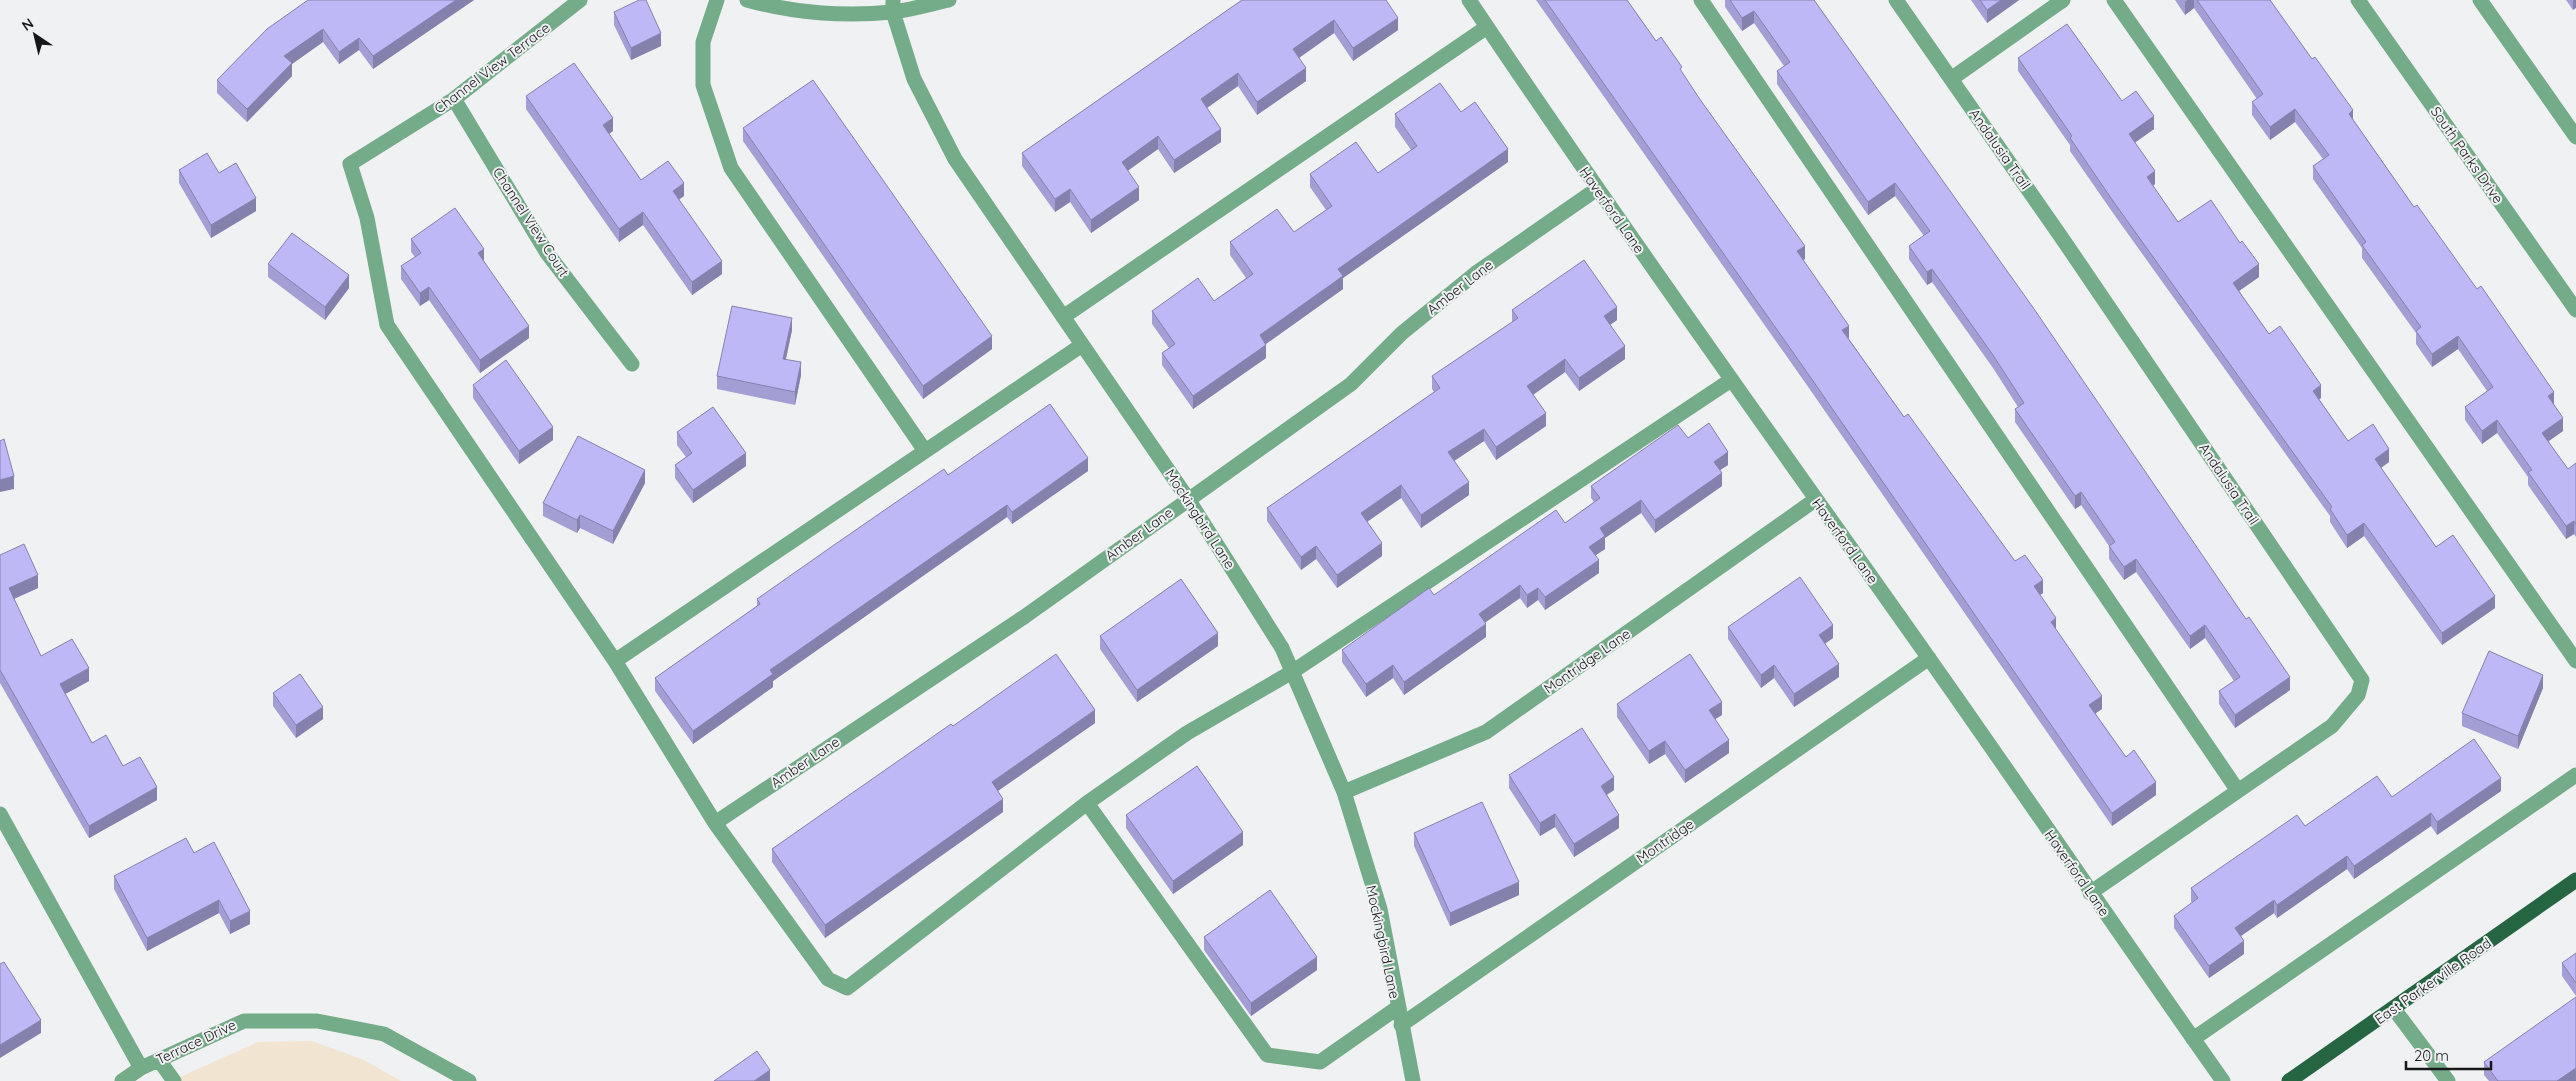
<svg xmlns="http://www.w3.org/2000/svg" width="2576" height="1081" font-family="Quicksand,sans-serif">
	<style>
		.education { fill: #f1e5d1 }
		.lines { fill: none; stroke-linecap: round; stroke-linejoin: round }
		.minor { stroke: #74ab88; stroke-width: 15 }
		.major { stroke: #266542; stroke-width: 15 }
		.wall { fill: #a39ed4 }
		.shaded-wall { fill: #8581ad }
		.building { fill: #beb8f7; stroke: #8581ad }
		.labels { text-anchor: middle; stroke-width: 4; stroke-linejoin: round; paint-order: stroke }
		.street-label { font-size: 14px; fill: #171718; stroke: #f0f1f3 }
	</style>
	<rect width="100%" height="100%" fill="#f0f1f3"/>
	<!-- education -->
	<path class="education" d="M312,1041l52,19 37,21h-230l87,-39z"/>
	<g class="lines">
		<!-- minor -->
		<path class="minor" d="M580,0l-126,99 -104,65 17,54 20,107 228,336
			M717,0l-14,42v43l28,83 194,283
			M747,0c46,13 98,17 145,12 19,-2 38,-8 57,-12
			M893,0v12l21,67 41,80 233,340 94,149 62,144 36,117 33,172
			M1469,0c149,222 305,439 459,657 99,140 195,283 295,424
			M1701,0l537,791
			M1896,0l170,244 296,436 -4,15 -26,31 -242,167
			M2114,0l462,661
			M2358,0l218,310
			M2480,0l96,137
			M1951,79l112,-79
			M454,99l93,154 85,111
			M1063,317l424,-290
			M1082,345l-467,316 100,162 113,156 19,9 240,-185 100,-70 105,-61 439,-292
			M1344,792l142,-60 329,-232
			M1087,803l180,252 53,7 77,-54
			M0,814l141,254
			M715,823l309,-206 327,-233 51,-51 74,-60 121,-84
			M2394,1009l54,72
			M1401,1025l528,-367
			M2193,1039l383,-264
			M159,1060l15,21
			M122,1081l19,-13 103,-47h73l67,13 85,47"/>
		<!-- major -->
		<path class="major" d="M2289,1081l287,-201"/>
	</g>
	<!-- wall -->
	<path class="wall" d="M474,0l-101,69 -14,-19 -20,14 -16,-22 -31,22v12l-45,46 -30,-29v-13l50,-51z
		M1242,0l156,30 -45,31 -19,-28 -35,25 7,23 -49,34 -19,-29 -31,22 14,34 -47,31 -16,-24 -30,21 11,30 -48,33 -21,-31 -15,10 -33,-46v-13z
		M1536,0h91l29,41 26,32 123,186 -2,1 46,79 55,78 111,144 28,32 -3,2 16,35 46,79 -7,4 31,44 30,38 -44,31 -301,-435z
		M1725,0h89l476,690 -55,38 -16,-24v-13l15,-10 -29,-43 -15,11 -54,-77 -12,8 -15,-21v-13l-28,-41 -6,4 -60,-87v-13l3,-2 -25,-39 -61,-86 -5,3 -18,-26v-13l15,-10 -29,-40 -27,19 -91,-131v-13l7,-5 -30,-43 -12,8 -17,-24z
		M1971,0h48l-32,23z
		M2175,0h95l144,207 140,198 9,26 -15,10 20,28 8,-6v74l-2,-3 -8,5 -38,-54v-8l-31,-44 -15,11 -17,-24v-13l22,-16 -29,-42 -26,18 -16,-23v-11l-54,-75v-10l-49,-69v-13l10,-7 -28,-37 -25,18 -18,-25v-13l5,-3 -63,-91 -9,7z
		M2566,0h10l-3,10z
		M614,12l47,34 -30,14 -17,-35z
		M2018,58l104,43 32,28 -19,13 20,42 -2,2 25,36 81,55 -20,14 30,43 52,64 -2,1 29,42 41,21 -8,6 55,79 59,61 -53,37 -78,-109 -17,12 -17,-26v-6l-217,-303 -43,-62v-6l-52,-74z
		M526,96l87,35 -4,3 32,46 43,16 -5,3 43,75 -30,21 -49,-70 -24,17 -93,-133z
		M1461,112l47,50 -165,116v11l-77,55v14l-73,51 -31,-44v-12l7,-5 -17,-24v-13l62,-10 32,-23 -16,-23v-13l64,-10 32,-22 -16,-23v-13l68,-1 33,-23 -16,-23v-13z
		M743,128l249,221 -69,50 -180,-258z
		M179,170l40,3 37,38 -45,27 -32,-55z
		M411,239l73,22 45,77 -49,35 -51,-73 -9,6 -19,-27v-13l14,-9 -4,-5z
		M268,264l81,24 -24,32 -57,-43z
		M1512,310l105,10 -7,5 15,34 -46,32 -14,-19 -32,23 13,31 -50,34 -12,-19 -30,20 15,34 -48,33 -20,-30 -34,24 15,34 -45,32 -21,-29 -15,11 -34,-49v-13l167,-116 -2,-3v-13l80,-54z
		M792,330l-6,29 15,16 -6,30 -78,-16v-13z
		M473,385l80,55 -34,24 -46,-66z
		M677,432l69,34 -53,37 -18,-25v-13l11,-8 -9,-12z
		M1688,438l40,27 -8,5 2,16 -67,47 -14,-20 -36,25v11l-10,6 4,18 -54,37 -7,-10 -11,8 -7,-10 -35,24 1,15 -82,58 -11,-17 -27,19 -24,-35v-12l92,-55 131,-72 29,-21 -3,-4v-12z
		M1088,471l-76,53 -5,-7 -234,164v6l-80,57 -38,-53v-13l102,-72v-7l191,-124z
		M645,483l-32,61 -33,-16 -3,5 -34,-17v-13z
		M0,555l38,33 -24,11 27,57 48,25 -24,13 27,49 31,23 34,34 -68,38 -89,-155z
		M1728,627l105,11 -8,5 14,34 -45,30 -20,-29 -13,10 -33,-49z
		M1100,636l118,10 -81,56 -37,-53z
		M2543,688l-25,61 -56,-23v-13z
		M273,693l50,26 -27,19 -23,-32z
		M1617,704l105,11 -7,4 14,34 -44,30 -20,-29 -16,10 -32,-47z
		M1095,723l-97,68 5,21 -178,126 -53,-76v-13l181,-123z
		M1509,775l105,15 -7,5 12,33 -45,29 -19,-30 -15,9 -31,-48z
		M2501,791l-64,44 -6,-9 -77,53 -7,-10 -70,49 -3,-5 -33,23 3,18 -35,24 -35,-50v-12l18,-13 -1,-2v-13l114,-62 87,-29z
		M1126,815l117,30 -70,49 -47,-66z
		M1414,833l105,62 -69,31 -36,-80z
		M194,853l56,71 -20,10 -11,-21 -72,38 -33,-62v-13z
		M1204,937l113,33 -66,46 -47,-66z
		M2576,953v43l-14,-20v-13z
		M2484,1062l92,19h-87l-5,-6z"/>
	<!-- shaded-wall -->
	<path class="shaded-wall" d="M456,0h18l-101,69v-13z
		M2001,0h18l-32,23v-13z
		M2187,0h7v8l-9,7v-13z
		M2573,0h3v8l-3,2z
		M1754,11v12l-12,8v-13z
		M1398,18v12l-45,31v-13z
		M1334,20v13l-41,29v-13z
		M323,29v13l-31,22v12l-45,46v-13l37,-53z
		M661,33v13l-30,14v-12z
		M359,38v12l-20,14v-12z
		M1306,68v13l-49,34v-13z
		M1238,73v13l-37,26v-13z
		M2295,109v13l-25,18v-13z
		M2353,110v13l-4,-9z
		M2154,116v13l-25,18v-13z
		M613,118v13l-10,7v-13z
		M1221,129v13l-47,31v-13z
		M1158,136v13l-36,26v-13z
		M1508,149v13l-165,116v11l-83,59v-13l78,-66z
		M2155,171v13l-8,6v-13z
		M684,183v13l-11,8v-13z
		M1895,183v13l-27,19v-13z
		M1139,187v13l-48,33v-13z
		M1070,189v13l-15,10v-13z
		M256,198v13l-45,27v-13z
		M643,212v13l-24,17v-13z
		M1805,246v13l-8,5v-13z
		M484,249v13l-6,-9z
		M722,261v13l-30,21v-13z
		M2259,264v13l-26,18v-12z
		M1932,269v13l-5,3v-13z
		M349,275v13l-24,32v-13z
		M429,287v13l-9,6v-13z
		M1617,307v13l-13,9v-13z
		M792,318v12l-9,42v-13z
		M529,326v12l-49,35v-13z
		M1849,326v13l-7,-9z
		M992,336v13l-69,50v-13z
		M2458,336v13l-26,18v-13z
		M1266,345v13l-73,51v-13z
		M1625,346v13l-46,32v-13z
		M1565,359v13l-38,27v-13z
		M801,362v13l-6,30v-13z
		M2321,385v13l-8,6v-13z
		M2554,392v13l-6,4v-13z
		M1546,413v13l-50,34v-13z
		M2563,418v13l-21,15v-13z
		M2497,420v13l-15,11v-13z
		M553,427v13l-34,24v-13z
		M1484,429v12l-36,24v-13z
		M2389,449v13l-14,10v-13z
		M1728,452v13l-14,9v-12z
		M746,453v13l-53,37v-13z
		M1088,458v13l-76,53v-12z
		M645,470v13l-32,61v-13z
		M1722,473v13l-67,47v-13z
		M14,476v13l-14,3v-12z
		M1469,482v13l-48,33v-13z
		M1401,485v13l-40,28v-13z
		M2081,492v13l-6,4v-13z
		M1641,500v13l-36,25v11l-16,11v-13l11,-19z
		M1007,505v12l-234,164v6l-80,57v-13l77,-61z
		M580,515v13l-3,5v-13z
		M2574,521v13l-8,5v-13z
		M2364,523v13l-17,12v-13z
		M1382,543v13l-45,32v-13z
		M1316,546v13l-15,11v-13z
		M2136,559v13l-12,8v-13z
		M1599,560v13l-54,37v-13z
		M38,575v13l-29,13v-13z
		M2043,580v13l-9,6v-13z
		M1520,585v13l-41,29v-13z
		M1538,588v12l-11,8v-13z
		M2495,596v12l-53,37v-12z
		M2056,618v13l-5,-9z
		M1486,624v13l-82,58v-13z
		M1833,625v13l-14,10v-13z
		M2205,625v13l-15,11v-13z
		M1218,633v13l-81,56v-12z
		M1839,664v13l-45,30v-13z
		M1393,665v13l-27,19v-13z
		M1774,665v13l-13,10v-13z
		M89,668v13l-29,16v-13z
		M2543,675v13l-25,61v-13z
		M2290,677v13l-55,38v-13z
		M2102,696v13l-13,9v-13z
		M1722,702v13l-13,8v-13z
		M323,707v12l-27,19v-13z
		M1095,710v13l-103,72v-13z
		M1729,740v13l-44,30v-13z
		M1665,741v13l-16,10v-13z
		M1614,777v13l-13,8v-12z
		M2501,778v13l-64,44v-13z
		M2156,782v13l-44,31v-13z
		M157,787v13l-68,38v-12z
		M1003,799v13l-178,126v-13z
		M2431,813v13l-77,53v-13z
		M1555,814v13l-15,9v-13z
		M1619,815v13l-45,29v-13z
		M1243,832v13l-70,49v-13z
		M2347,856v13l-70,49v-13z
		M1519,882v13l-69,31v-13z
		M219,900v13l-72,38v-13z
		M2274,900v13l-39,27v-12z
		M250,911v13l-20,10v-13z
		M2244,941v13l-35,24v-12z
		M1317,957v13l-66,46v-13z
		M41,1020v13l-41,25v-13z
		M2576,1068v13h-19z
		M770,1070v11h-16z"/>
	<!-- building -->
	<path class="building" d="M308,0h148l-83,56 -14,-18 -20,14 -16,-23 -39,27 8,7 -45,46 -30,-29 50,-51z
		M639,0h7l15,33 -30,15 -17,-36z
		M1242,0h144l12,18 -45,30 -19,-28 -41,29 13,19 -49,34 -19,-29 -37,26 20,30 -47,31 -16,-24 -36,26 17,25 -48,33 -21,-31 -15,10 -33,-46z
		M1545,0h82l29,41 5,-4 21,30 -2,2 19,29 106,148 -8,5 52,75 -7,4 62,87 4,-3 107,147 10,-6 18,25 -9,6 22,32 -5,4 51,74 -13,9 37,52 8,-7 22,32 -44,31 -301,-435z
		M1730,0h84l218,306 214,313 3,-2 41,60 -55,38 -16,-24 21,-14 -35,-52 -15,11 -54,-77 -12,8 -15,-21 6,-4 -34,-50 -6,4 -60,-87 9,-6 -31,-48 -61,-86 -5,3 -18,-26 21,-15 -35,-48 -27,19 -91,-131 13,-9 -36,-51 -12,7z
		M1980,0h21l-14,10z
		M2197,0h73l42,59 3,-2 38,53 -4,4 65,93 3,-2 60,84 4,-3 73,106 -6,4 15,22 -21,15 26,36 8,-6v61l-2,-3 -8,5 -38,-54 4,-2 -35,-50 -15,11 -17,-24 28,-20 -35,-51 -26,18 -16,-23 5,-4 -59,-82 4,-3 -53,-76 16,-11 -34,-46 -25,18 -18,-25 11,-8z
		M2067,24l55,77 14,-10 18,25 -25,18 26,37 -8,6 31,45 33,-22 29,43 2,-2 17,23 -26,19 36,51 11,-8 41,59 -8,6 35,50 25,-17 16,25 -14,10 61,88 17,-12 42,61 -53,37 -78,-110 -17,12 -17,-26 2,-2 -219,-306 -43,-63 2,-2 -54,-78z
		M574,63l39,55 -10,7 38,55 27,-19 16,22 -11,8 49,70 -30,21 -49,-70 -24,17 -93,-133z
		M813,80l179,256 -69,50 -180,-258z
		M1440,83l21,29 14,-10 33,47 -170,120 5,7 -83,59 6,10 -73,51 -31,-43 13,-9 -23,-33 46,-33 16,23 39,-27 -23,-32 47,-33 17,23 38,-26 -22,-32 46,-32 22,31 39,-27 -22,-32z
		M207,153l12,20 17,-10 20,35 -45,27 -32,-55z
		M455,208l29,41 -6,4 51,73 -49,34 -51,-73 -9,6 -19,-27 20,-13 -10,-14z
		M292,233l57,42 -24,32 -57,-43z
		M1584,260l33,47 -13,9 21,30 -46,32 -14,-19 -38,27 19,27 -50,34 -12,-18 -36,23 21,30 -48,33 -20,-30 -40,28 21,30 -45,32 -21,-29 -15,11 -34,-49 173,-120 -8,-12 86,-58 -6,-8z
		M732,306l60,12 -9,41 18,3 -6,30 -78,-16z
		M506,360l47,67 -34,24 -46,-66z
		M1050,404l38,54 -76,54 -5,-7 -237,165 3,4 -80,57 -38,-53 105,-74 -3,-5 77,-54 110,-76 4,6z
		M713,407l33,46 -53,37 -18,-25 17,-12 -15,-21z
		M1709,423l19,29 -14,10 8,11 -67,47 -14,-20 -41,28 5,8 -16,11 10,13 -54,37 -7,-9 -11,7 -7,-10 -41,29 7,10 -82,58 -11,-17 -27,19 -24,-34 87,-62 5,7 122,-85 9,13 35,-25 -9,-12 87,-61 10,13z
		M578,436l67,34 -32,61 -33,-16 -3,5 -34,-17z
		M4,439l10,37 -14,4v-39z
		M24,544l14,31 -29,13 32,68 31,-17 17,29 -29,16 32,59 14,-8 17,31 17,-9 17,30 -68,39 -89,-156v-115z
		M1800,577l33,48 -14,10 20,29 -45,30 -20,-29 -13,10 -33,-48z
		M1181,579l37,54 -81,57 -37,-54z
		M2489,651l54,24 -25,61 -56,-23z
		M1056,654l39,56 -103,72 11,17 -178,126 -53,-76 179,-125 2,2z
		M1690,654l32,48 -13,8 20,30 -44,30 -20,-29 -16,10 -32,-47z
		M300,674l23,33 -27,18 -23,-32z
		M1582,728l32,49 -13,9 18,29 -45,29 -19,-30 -15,9 -31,-48z
		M2474,739l27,39 -64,44 -6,-9 -77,53 -7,-10 -70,49 -3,-5 -39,28 9,13 -35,25 -35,-50 24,-18 -7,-10 106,-73 8,11 72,-50 15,21z
		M1197,766l46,66 -70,49 -47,-66z
		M1482,802l37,80 -69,31 -36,-80z
		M186,838l8,15 20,-11 36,69 -20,10 -11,-21 -72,38 -33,-62z
		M1270,890l47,67 -66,46 -47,-66z
		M2576,953v30l-14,-20z
		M4,962l37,58 -41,25v-81z
		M2576,997v71l-19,13h-59l-14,-19z
		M757,1051l13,19 -16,11h-40z"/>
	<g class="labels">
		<!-- street labels -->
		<g class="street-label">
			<text transform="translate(492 68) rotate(-37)" y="5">Channel View Terrace</text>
			<text transform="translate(2000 149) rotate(55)" y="5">Andalusia Trail</text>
			<text transform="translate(2467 155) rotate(55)" y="5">South Parks Drive</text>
			<text transform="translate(1612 210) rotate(55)" y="5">Haverford Lane</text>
			<text transform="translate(531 222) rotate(57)" y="5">Channel View Court</text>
			<text transform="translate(1460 287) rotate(-38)" y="5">Amber Lane</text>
			<text transform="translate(2229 484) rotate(56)" y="5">Andalusia Trail</text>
			<text transform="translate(1200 519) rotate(57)" y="5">Mockingbird Lane</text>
			<text transform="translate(1139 534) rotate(-36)" y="5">Amber Lane</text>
			<text transform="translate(1845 541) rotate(54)" y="5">Haverford Lane</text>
			<text transform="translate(1587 661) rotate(-35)" y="5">Montridge Lane</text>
			<text transform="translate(805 762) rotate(-34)" y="5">Amber Lane</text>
			<text transform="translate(1665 841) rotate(-35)" y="5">Montridge</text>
			<text transform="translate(2077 873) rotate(55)" y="5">Haverford Lane</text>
			<text transform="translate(1383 942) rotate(78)" y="5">Mockingbird Lane</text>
			<text transform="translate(2433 981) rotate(-35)" y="5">East Parkerville Road</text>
			<text transform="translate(196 1042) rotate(-25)" y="5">Terrace Drive</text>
		</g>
	</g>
	<!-- north arrow -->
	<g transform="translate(35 35) rotate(325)" stroke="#f0f1f3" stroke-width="4" paint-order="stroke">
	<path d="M0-4L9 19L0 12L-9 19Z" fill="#171718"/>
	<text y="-8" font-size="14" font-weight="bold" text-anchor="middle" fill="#171718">N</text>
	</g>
	<!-- scale -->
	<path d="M2406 1061v8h85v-8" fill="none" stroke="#171718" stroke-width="2.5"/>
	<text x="2414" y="1061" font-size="15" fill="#171718" stroke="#f0f1f3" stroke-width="4" paint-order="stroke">20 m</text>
</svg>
